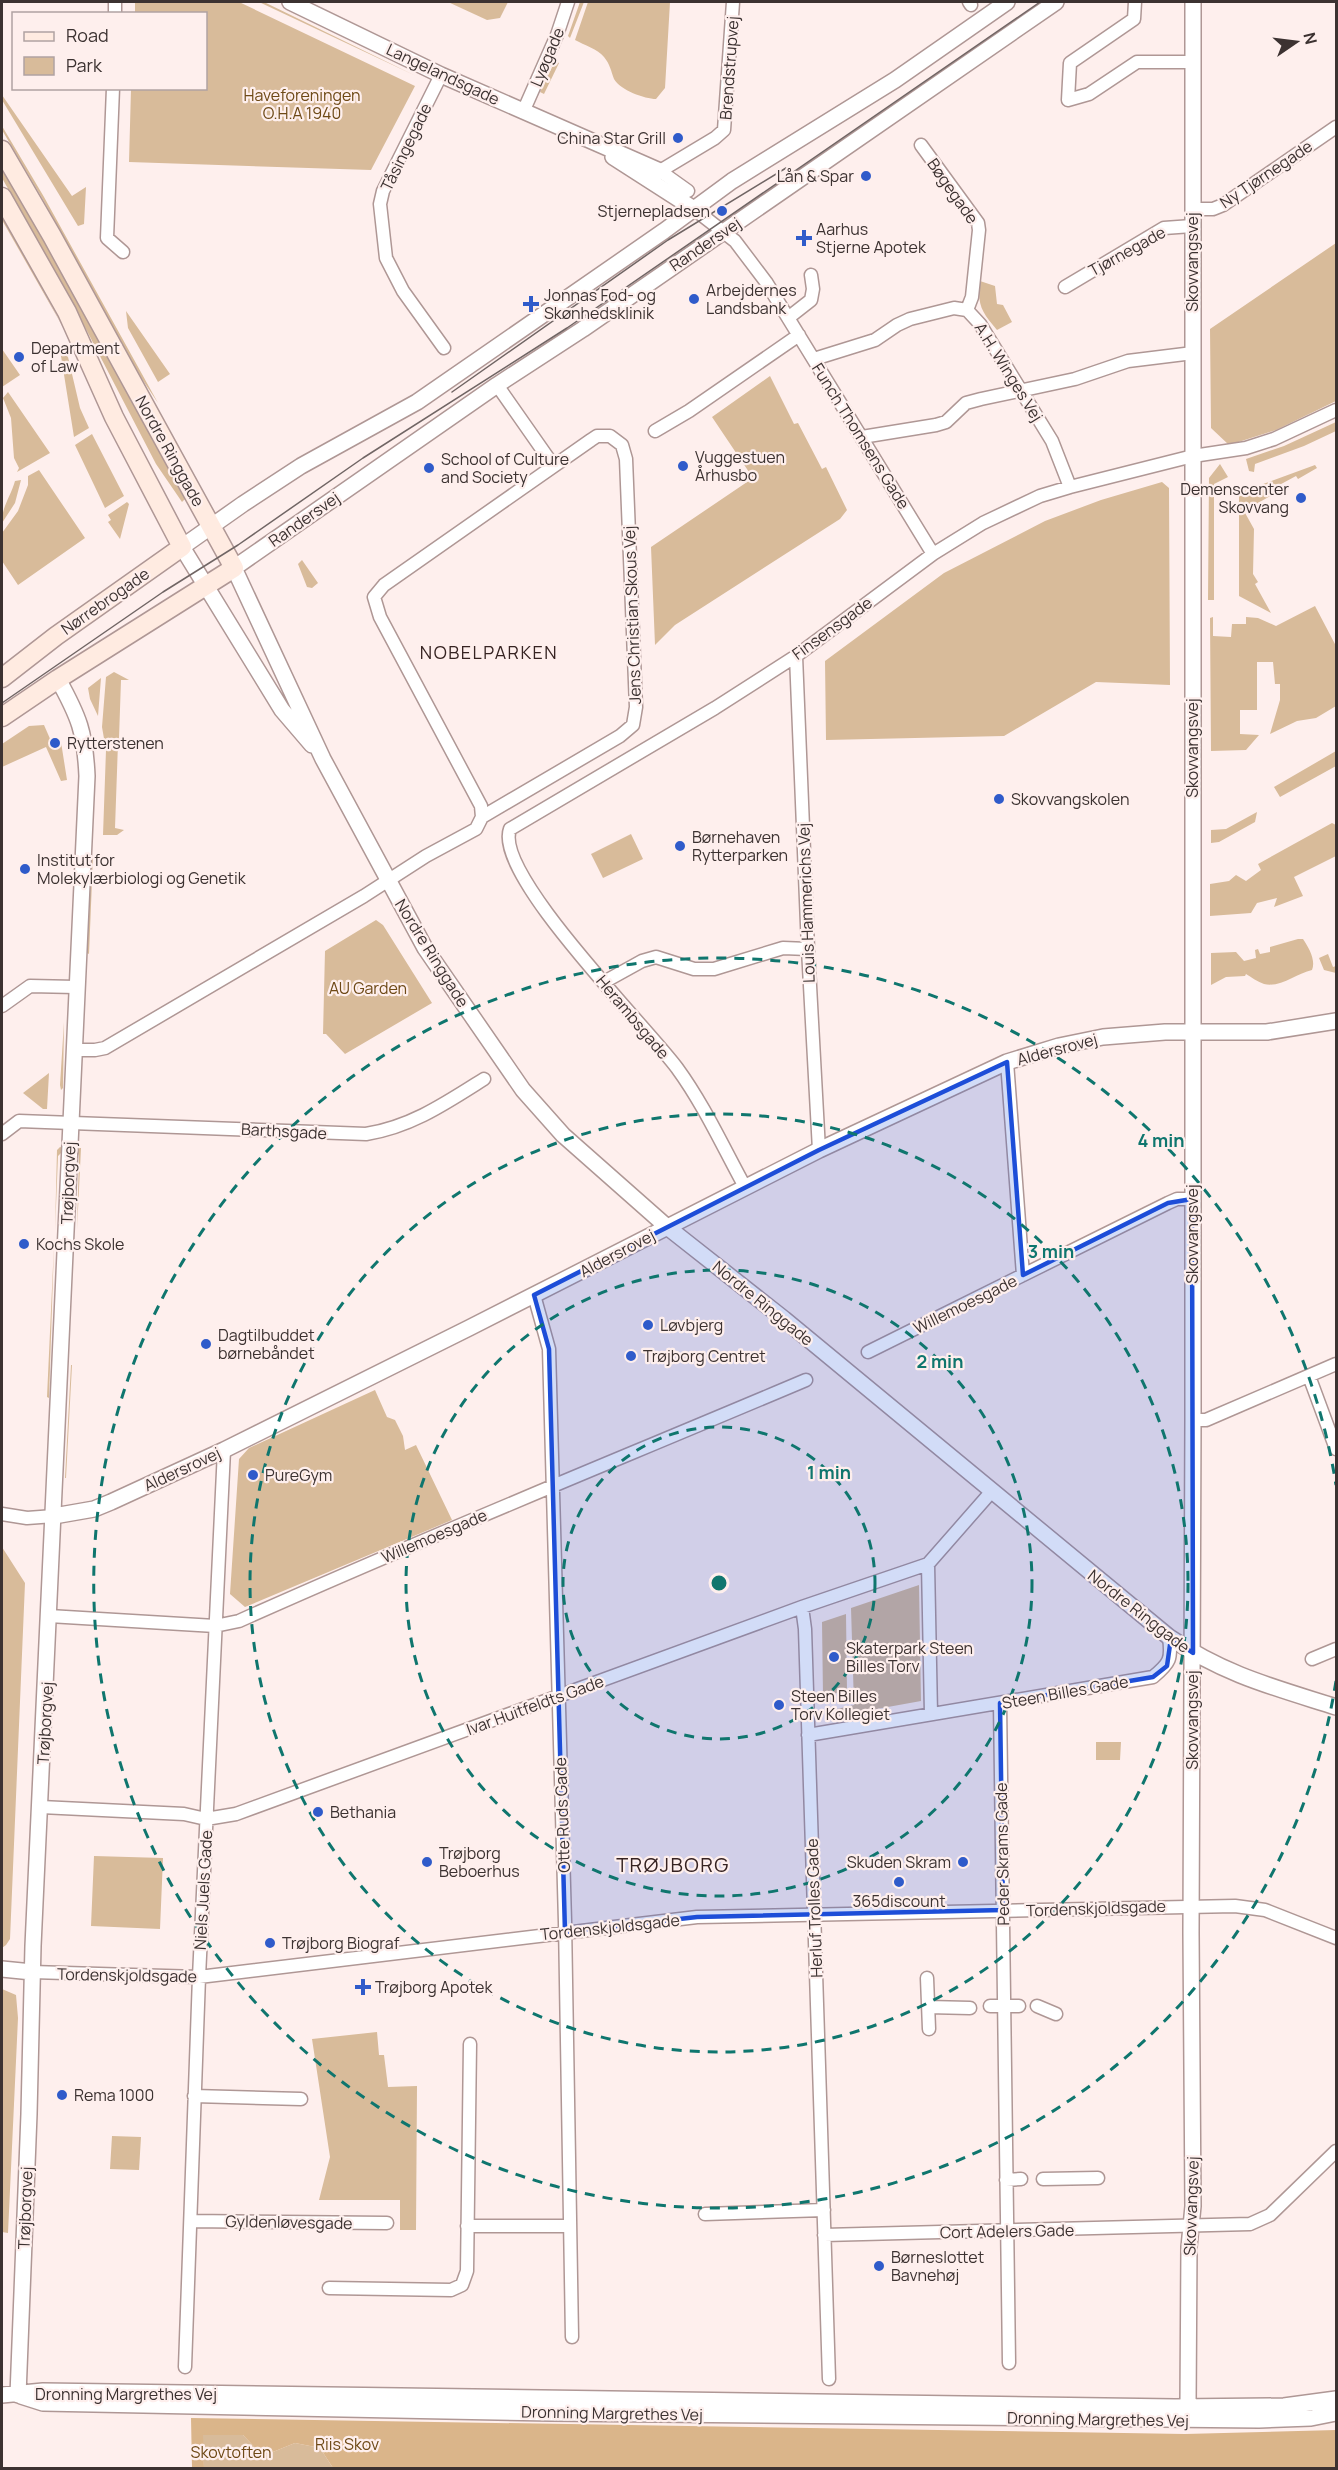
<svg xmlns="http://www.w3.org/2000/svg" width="1338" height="2470" font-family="Manrope,sans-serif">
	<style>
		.green { fill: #d8bb9a }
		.forest { fill: #dab58a }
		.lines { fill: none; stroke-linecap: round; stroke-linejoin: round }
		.minor-casing { stroke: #af9795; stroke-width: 15 }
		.tertiary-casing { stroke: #af9795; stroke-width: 18 }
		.secondary-casing { stroke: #af9795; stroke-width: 21 }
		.minor { stroke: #fff; stroke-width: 12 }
		.tertiary { stroke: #fff; stroke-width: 15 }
		.secondary { stroke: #ffebe1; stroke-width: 18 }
		.tram { stroke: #706564; stroke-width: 1.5 }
		.marked { fill: #1d4ed8; fill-opacity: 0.2; stroke: #1d4ed8; stroke-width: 4.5; stroke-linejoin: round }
		.ring { fill: none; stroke: #0f766e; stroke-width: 3; stroke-dasharray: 10 8 }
		.poi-dot { fill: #2f5bca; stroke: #feefed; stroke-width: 2 }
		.labels { text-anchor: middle; stroke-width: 4.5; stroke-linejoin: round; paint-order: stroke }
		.street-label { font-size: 16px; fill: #3c3231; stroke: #feefed }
		.park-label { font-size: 16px; fill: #6e4916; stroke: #feefed }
		.poi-label { font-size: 16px; fill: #3c3231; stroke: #feefed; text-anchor: start }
		.neighbourhood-label { font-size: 18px; letter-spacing: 1.5px; fill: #362322; stroke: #feefed }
		.quarter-label { font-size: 20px; letter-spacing: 1.5px; fill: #362322; stroke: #feefed }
		.centre { fill: #0f766e; stroke: #feefed; stroke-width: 3 }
		.ring-label { font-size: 18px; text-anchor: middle; font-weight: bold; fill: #0f766e; stroke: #feefed; stroke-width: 4.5; stroke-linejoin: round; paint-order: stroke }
	</style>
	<rect width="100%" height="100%" fill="#feefed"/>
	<!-- green -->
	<path class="green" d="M135,2h104l176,84 -44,84 -242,-8 2,-73 75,-1v-74l-71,-1z
		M259,2h5l152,74z
		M448,2h60l-8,16 -13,2z
		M580,2h4l-14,36 -2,-2z
		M588,2h82l-5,86 -9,11c-11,0 -36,-9 -42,-20 -3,-8 -4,-15 -10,-22 -6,-8 -20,-12 -29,-17z
		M555,61l4,2 -15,31 -4,-2z
		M2,95l70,101 14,-9 -2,37 -6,2 -76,-126z
		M2,126l42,71 114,206 -18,-27 -98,-178 -40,-68z
		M2,166l184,332 -4,4 -26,-38 -81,-156 -73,-130z
		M2,215l66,121 -66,-116z
		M1336,243v158l-60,29 -47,15 -18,-17 -1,-99z
		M980,281l15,5 2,18 6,1 9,17 -15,8c-15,-18 -20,-24 -17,-49z
		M126,311l44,63 -12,8 -30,-54z
		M2,349l18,26 -18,12z
		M64,353l4,4 12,51 9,20 -15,9 -13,-81z
		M770,376l24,48 4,-1 24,46 4,-2 21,43 -7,9 -165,106 -20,20 -4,-98 102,-69 -41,-61z
		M8,392l42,61 -33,19 2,-4 -5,-10 -3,-40 -8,-20z
		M1336,422v9l-32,15 -49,18 -1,8 -5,-1 -3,-12 38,-13z
		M92,434l32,62 -19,12 -30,-63z
		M1220,464l8,13 -14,7v116h-6l1,-122z
		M1315,465l2,3 -19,11 -2,-3 -26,14 2,5 -28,16 10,18 -1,45 5,8 -3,2 16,29 -32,-17v-103z
		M39,470l46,68 -67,47 -16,-24v-28l16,-22 10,-26v-9z
		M21,480l-6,23 -13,20c-1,-15 9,-27 13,-42z
		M1162,482l7,6 1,197 -74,-3 -92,54 -178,4 -1,-79 119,-88 101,-52 56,-21z
		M127,502l2,2 -9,35 -12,-17 3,-2 -3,-5z
		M302,560l16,23 -6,5 -5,-1 -9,-23z
		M1315,606l21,40v60l-20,12 -19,3 -27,13 10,-34v-16h-5l-2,-22h-16v48h-17v24l19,1 -13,15 -35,1 -1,-133 3,-1v19l18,1 1,-13h14v-7l12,1 18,8z
		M114,672l15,8h-8l-2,58 10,1 -1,4h-10l-3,85 9,2 -7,5h-14l3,-85 -4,-23 4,-50z
		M101,678l-3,38 -8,-17 -2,-11z
		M44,725l7,16 10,1 6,38 -6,1 -15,-34 -44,20v-23l27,-18z
		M1336,751v15l-56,31 -6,-10z
		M1257,812l-2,10 -36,20 -8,1v-13l15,-1z
		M1332,823l4,2v31l-42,21 9,19 -29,11 3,-9 -20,5 -6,10 -41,3v-32l19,-3 7,-6 10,6 15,-11 -3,-6z
		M631,834l12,25 -40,19 -12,-24z
		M92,857h1l-4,97 -2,-1z
		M376,920l7,5 49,78 -87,51 -19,-20h-3l2,-83z
		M1298,939h5c6,9 13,21 9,31 -15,3 -31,18 -48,14 -6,-2 -13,-7 -18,-10l-1,2 -19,1 -15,8v-32l25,-1 8,9 12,-3 -1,-8 3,-1 2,5 10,-2v-5z
		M1328,954l5,13 3,-1v7l-12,-3 -5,-12z
		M64,1022l-1,66 -2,2 -1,-5z
		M49,1073l-2,36h-4l-20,-16z
		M60,1147l3,1v3l-5,5 -3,75 2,-81z
		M76,1148h5l-4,82 2,-74z
		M54,1245l-5,153 -2,-1z
		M71,1365h1l-6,113h-1z
		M375,1390l12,27 8,3 8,16 2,14 11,-5 36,75 -207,87 -15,-13 9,-135 10,-11z
		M2,1547l23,36 -15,356 -4,6 -4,3z
		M919,1585l2,116 -83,15 -1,-7 17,-4 -3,-97z
		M846,1614l1,77 -24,5 -1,-74z
		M1096,1742h25l-1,18h-24z
		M94,1856l69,2 -3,71 -69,-3z
		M2,1989l14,6 2,23 -10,215 -6,-1z
		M377,2032l2,23h5l4,32 29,-1 -1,144h-16v-30h-81l11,-43 -18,-118z
		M112,2136l29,1 -2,33 -29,-1z
		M202,2435h41l20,21 32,-13 25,5 13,20h-129z"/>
	<!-- forest -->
	<path class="forest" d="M191,2418l994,16 151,-4v38h-1003l-13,-20 -25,-5 -32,13 -20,-21h-40l1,33h-12z"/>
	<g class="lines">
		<!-- minor casing -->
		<g class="minor-casing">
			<path id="minor" d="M969,2l2,3
				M1135,2l-1,17 -64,44 -2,37 21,-6 48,-32h56
				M115,14v-12
				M441,75l-58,116 -3,13 6,54 17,33 41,57
				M113,88l-6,150 16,14
				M523,112l34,-77 11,-33
				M921,145l57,78 1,7 -7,67 -5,13
				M688,191l-28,-20 55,-33 9,-8 9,-128
				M694,209l41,32 31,41 167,272
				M1192,209h21l10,-4 113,-78
				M1065,287l99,-59 28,-2
				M788,318l23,-18 2,-11 -2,-14
				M814,359l61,-19 22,-15 13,-6 44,-11 13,2 13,14 72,117 18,46
				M497,385l56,80
				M655,431l34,-20 110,-76
				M862,437l74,-12 10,-3 20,-19 15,-4 94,-20 53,-18 65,-8
				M796,656l12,293 11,201
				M604,982l38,-21 14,-4 38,12h20l69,-21 25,1
				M2,1006l28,-20 46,1
				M74,1050h21l10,-2 259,-152 62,-40 50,-27 6,-12 -1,-11 -101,-189 -6,-20 10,-12 207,-145 6,-4h13l12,9 4,14 10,248 -3,18 -13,11 -138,81
				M1007,1062l16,213
				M2,1134l17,-13 347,13c45,-7 80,-31 118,-55
				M745,1187c-22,-40 -41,-82 -68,-119 -30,-41 -184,-194 -167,-239l205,-121 81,-52 137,-102 50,-31 57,-27 30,-9 123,-31 53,-8 28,-9 62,-29
				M534,1295l15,54 16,573 7,415
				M868,1352l300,-149 9,-4h15
				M1309,1376l27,73
				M1193,1420h13l130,-56
				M2,1514l25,4 27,-2
				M928,1564l3,150
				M802,1607l3,22 24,750
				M49,1616l166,10 24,-5c187,-84 378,-161 567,-241
				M1312,1659l24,-10
				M1000,1703l9,660
				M808,1735l345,-58c17,-14 19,-18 16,-40
				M41,1807l143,7 22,5 30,-5 566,-207 126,-43 64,-73
				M32,1972l167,5 498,-60 538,-11 30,4 71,28
				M927,1978l2,51
				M990,2006h29
				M1037,2006l19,8
				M928,2007l42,1
				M194,2096l107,3
				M1043,2179l55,-1
				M1006,2180l15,-1
				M705,2214l119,-4
				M191,2221l196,2
				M467,2226h102
				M824,2235l426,-11 20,-9 66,-64
				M329,2288l122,2 11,-5 5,-14 3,-227
				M185,2367l14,-390 25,-527"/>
		</g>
		<!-- tertiary casing -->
		<g class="tertiary-casing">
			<path id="tertiary" d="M290,2l151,73 219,96
				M1056,2l-473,327 -86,56 -263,183 89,191 102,189 98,142 40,45 103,91 118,93 385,318c56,38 104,50 167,70
				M613,157l81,52
				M312,745l-30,-35 -100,-163 61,-43 58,-38 116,-64 247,-171 68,-50 163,-101 112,-78
				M54,1516l40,-7 17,-7 113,-52 245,-122 350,-178 188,-88 52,-16 44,-9 62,-5h102l69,-11
				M2,1969l30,3
				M2,2395l41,-4 1132,16 109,-1 52,-7
				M18,2395l11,-281 4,-168 54,-1170c-2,-44 -8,-59 -29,-97
				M21,2396l22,7 509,10 707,7 52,-2 25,-5
				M1188,2407l1,-160 4,-41 -2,-273 2,-513v-1418"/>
		</g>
		<!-- secondary casing -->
		<g class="secondary-casing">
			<path id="secondary" d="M2,150l50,86 182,332 -176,111 -56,38
				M2,197l65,115 47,105 68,130 -126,89 -54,42"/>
		</g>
		<!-- minor -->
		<use href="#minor" class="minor"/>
		<!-- tertiary -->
		<use href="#tertiary" class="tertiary"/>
		<!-- secondary -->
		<use href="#secondary" class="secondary"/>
		<!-- tram -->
		<path class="tram" d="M452,392l216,-152 118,-72
			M2,703l161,-111 75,-47 125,-87 204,-130 473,-326"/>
	</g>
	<!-- marked area -->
	<path class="marked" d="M1007,1062l16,213 145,-72 24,-4 1,454 -22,-15 -4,28 -14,11 -153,26 3,207 -306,7 -132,15 -16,-583 -15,-54 285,-145z"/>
	<!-- distance rings -->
	<g class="ring">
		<circle cx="719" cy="1583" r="156"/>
		<circle cx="719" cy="1583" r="313"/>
		<circle cx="719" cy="1583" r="469"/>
		<path d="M1336 1681A625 625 0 1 1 1336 1485"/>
	</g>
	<!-- markers -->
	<g class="poi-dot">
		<circle cx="678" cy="138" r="6"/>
		<circle cx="866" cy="176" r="6"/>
		<circle cx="722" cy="211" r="6"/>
		<path d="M801 229h6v6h6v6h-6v6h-6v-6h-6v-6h6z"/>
		<circle cx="694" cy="299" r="6"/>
		<path d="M528 295h6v6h6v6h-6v6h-6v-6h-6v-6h6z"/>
		<circle cx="19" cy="357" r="6"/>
		<circle cx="683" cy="466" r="6"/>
		<circle cx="429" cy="468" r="6"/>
		<circle cx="1301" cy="498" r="6"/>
		<circle cx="55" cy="743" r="6"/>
		<circle cx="999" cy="799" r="6"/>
		<circle cx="680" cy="846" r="6"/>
		<circle cx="25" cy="869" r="6"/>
		<circle cx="24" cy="1244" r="6"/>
		<circle cx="648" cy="1325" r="6"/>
		<circle cx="206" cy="1344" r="6"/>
		<circle cx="631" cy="1356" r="6"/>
		<circle cx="253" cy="1475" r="6"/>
		<circle cx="834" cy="1657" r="6"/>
		<circle cx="779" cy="1705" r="6"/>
		<circle cx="318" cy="1812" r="6"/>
		<circle cx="427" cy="1862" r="6"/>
		<circle cx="963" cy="1862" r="6"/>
		<circle cx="899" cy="1882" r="6"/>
		<circle cx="270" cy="1943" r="6"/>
		<path d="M360 1978h6v6h6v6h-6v6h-6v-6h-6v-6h6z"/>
		<circle cx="62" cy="2095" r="6"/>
		<circle cx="879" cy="2266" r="6"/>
	</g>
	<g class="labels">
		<!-- street labels -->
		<g class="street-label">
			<text transform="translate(547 57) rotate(-67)" y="6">Lyøgade</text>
			<text transform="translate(729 68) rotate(-86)" y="6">Brendstrupvej</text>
			<text transform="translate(443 74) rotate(25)" y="6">Langelandsgade</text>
			<text transform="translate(406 147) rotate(-64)" y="6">Tåsingegade</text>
			<text transform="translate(1266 174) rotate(-34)" y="6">Ny Tjørnegade</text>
			<text transform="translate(953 191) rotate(55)" y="6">Bøgegade</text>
			<text transform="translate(705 244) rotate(-34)" y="6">Randersvej</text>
			<text transform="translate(1127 251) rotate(-29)" y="6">Tjørnegade</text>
			<text transform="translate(1192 262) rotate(-90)" y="6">Skovvangsvej</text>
			<text transform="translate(1009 372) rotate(58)" y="6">A.H. Winges Vej</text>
			<text transform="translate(861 436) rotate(58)" y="6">Funch Thomsens Gade</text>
			<text transform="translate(170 451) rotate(61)" y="6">Nordre Ringgade</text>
			<text transform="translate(304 519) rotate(-35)" y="6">Randersvej</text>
			<text transform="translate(105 601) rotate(-35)" y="6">Nørrebrogade</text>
			<text transform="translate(632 615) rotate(-92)" y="6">Jens Christian Skous Vej</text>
			<text transform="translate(832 628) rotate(-36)" y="6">Finsensgade</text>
			<text transform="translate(1192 748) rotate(-90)" y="6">Skovvangsvej</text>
			<text transform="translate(806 903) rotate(-92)" y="6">Louis Hammerichs Vej</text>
			<text transform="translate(432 953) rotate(58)" y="6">Nordre Ringgade</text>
			<text transform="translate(633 1017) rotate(50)" y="6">Herambsgade</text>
			<text transform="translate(1057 1049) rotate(-15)" y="6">Aldersrovej</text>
			<text transform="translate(284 1131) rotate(3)" y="6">Barthsgade</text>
			<text transform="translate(68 1183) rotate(-88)" y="6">Trøjborgvej</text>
			<text transform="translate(1192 1234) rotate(-90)" y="6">Skovvangsvej</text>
			<text transform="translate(617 1253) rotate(-28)" y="6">Aldersrovej</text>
			<text transform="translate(763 1303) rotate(39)" y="6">Nordre Ringgade</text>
			<text transform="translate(965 1304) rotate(-26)" y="6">Willemoesgade</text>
			<text transform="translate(182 1469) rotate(-25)" y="6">Aldersrovej</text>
			<text transform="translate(434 1536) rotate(-23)" y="6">Willemoesgade</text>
			<text transform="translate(1139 1611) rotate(38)" y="6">Nordre Ringgade</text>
			<text transform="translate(1065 1692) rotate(-10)" y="6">Steen Billes Gade</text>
			<text transform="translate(535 1705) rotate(-20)" y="6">Ivar Huitfeldts Gade</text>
			<text transform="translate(1192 1720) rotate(-90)" y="6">Skovvangsvej</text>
			<text transform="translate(45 1723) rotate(-87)" y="6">Trøjborgvej</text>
			<text transform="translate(562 1815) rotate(-92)" y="6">Otte Ruds Gade</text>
			<text transform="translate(1002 1854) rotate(-91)" y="6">Peder Skrams Gade</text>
			<text transform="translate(203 1890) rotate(-87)" y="6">Niels Juels Gade</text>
			<text transform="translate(814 1908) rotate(-92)" y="6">Herluf Trolles Gade</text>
			<text transform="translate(1096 1908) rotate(-2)" y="6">Tordenskjoldsgade</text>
			<text transform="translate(610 1927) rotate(-6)" y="6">Tordenskjoldsgade</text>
			<text transform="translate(127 1975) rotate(1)" y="6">Tordenskjoldsgade</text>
			<text transform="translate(1191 2206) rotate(-88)" y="6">Skovvangsvej</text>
			<text transform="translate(25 2208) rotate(-88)" y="6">Trøjborgvej</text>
			<text transform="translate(289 2222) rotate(1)" y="6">Gyldenløvesgade</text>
			<text transform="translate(1007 2231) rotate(-1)" y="6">Cort Adelers Gade</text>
			<text x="126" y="2400">Dronning Margrethes Vej</text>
			<text transform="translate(612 2413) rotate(1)" y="6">Dronning Margrethes Vej</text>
			<text transform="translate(1098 2419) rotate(1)" y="6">Dronning Margrethes Vej</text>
		</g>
		<!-- park labels -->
		<g class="park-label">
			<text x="302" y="101">Haveforeningen<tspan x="302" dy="18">O.H.A 1940</tspan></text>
			<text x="368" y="994">AU Garden</text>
			<text x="347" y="2450">Riis Skov</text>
			<text x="231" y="2458">Skovtoften</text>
		</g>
		<!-- poi labels -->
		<g class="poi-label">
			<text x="666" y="144" text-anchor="end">China Star Grill</text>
			<text x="854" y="182" text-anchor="end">Lån &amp; Spar</text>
			<text x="710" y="217" text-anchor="end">Stjernepladsen</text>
			<text x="816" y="235">Aarhus<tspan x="816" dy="18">Stjerne Apotek</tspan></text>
			<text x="706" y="296">Arbejdernes<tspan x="706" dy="18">Landsbank</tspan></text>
			<text x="544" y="301">Jonnas Fod- og<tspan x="544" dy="18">Skønhedsklinik</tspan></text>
			<text x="31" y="354">Department<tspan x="31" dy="18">of Law</tspan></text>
			<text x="695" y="463">Vuggestuen<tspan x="695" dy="18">Århusbo</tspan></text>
			<text x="441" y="465">School of Culture<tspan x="441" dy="18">and Society</tspan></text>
			<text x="1289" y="495" text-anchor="end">Demenscenter<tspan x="1289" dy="18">Skovvang</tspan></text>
			<text x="67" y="749">Rytterstenen</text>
			<text x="1011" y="805">Skovvangskolen</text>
			<text x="692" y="843">Børnehaven<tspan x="692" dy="18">Rytterparken</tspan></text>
			<text x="37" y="866">Institut for<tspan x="37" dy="18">Molekylærbiologi og Genetik</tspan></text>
			<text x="36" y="1250">Kochs Skole</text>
			<text x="660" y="1331">Løvbjerg</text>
			<text x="218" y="1341">Dagtilbuddet<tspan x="218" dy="18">børnebåndet</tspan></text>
			<text x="643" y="1362">Trøjborg Centret</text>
			<text x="265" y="1481">PureGym</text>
			<text x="846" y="1654">Skaterpark Steen<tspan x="846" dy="18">Billes Torv</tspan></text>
			<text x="791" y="1702">Steen Billes<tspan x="791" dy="18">Torv Kollegiet</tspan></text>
			<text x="330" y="1818">Bethania</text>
			<text x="439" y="1859">Trøjborg<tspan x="439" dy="18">Beboerhus</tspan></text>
			<text x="951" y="1868" text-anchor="end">Skuden Skram</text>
			<text x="899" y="1907" text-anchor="middle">365discount</text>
			<text x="282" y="1949">Trøjborg Biograf</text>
			<text x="375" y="1993">Trøjborg Apotek</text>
			<text x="74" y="2101">Rema 1000</text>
			<text x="891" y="2263">Børneslottet<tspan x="891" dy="18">Bavnehøj</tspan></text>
		</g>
		<!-- neighbourhood labels -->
		<g class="neighbourhood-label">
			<text x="489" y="659">NOBELPARKEN</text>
		</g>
		<!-- quarter labels -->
		<g class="quarter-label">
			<text x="673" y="1872">TRØJBORG</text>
		</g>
	</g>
	<circle cx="719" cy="1583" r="9" class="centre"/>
	<g class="ring-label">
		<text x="1161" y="1147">4 min</text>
		<text x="1051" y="1258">3 min</text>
		<text x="940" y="1368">2 min</text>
		<text x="829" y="1479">1 min</text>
	</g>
	<!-- border -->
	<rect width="1338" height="2470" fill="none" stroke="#3c3231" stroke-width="6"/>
	<!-- legend -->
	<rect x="12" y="12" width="195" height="78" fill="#feefed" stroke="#b0a3a2" stroke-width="1.5"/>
	<rect x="24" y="32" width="30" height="9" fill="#ffebe1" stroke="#b0a3a2" stroke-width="1.5"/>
	<text x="66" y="42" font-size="18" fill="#3c3231">Road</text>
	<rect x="24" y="57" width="30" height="18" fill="#d8bb9a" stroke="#b0a3a2" stroke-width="1.5"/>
	<text x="66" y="72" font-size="18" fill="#3c3231">Park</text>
	<!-- north arrow -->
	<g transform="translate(1296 42) rotate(76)" stroke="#feefed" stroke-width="4.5" paint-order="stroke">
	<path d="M0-4.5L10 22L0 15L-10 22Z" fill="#3c3231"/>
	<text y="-9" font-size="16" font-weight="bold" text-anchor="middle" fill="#3c3231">N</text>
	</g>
</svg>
